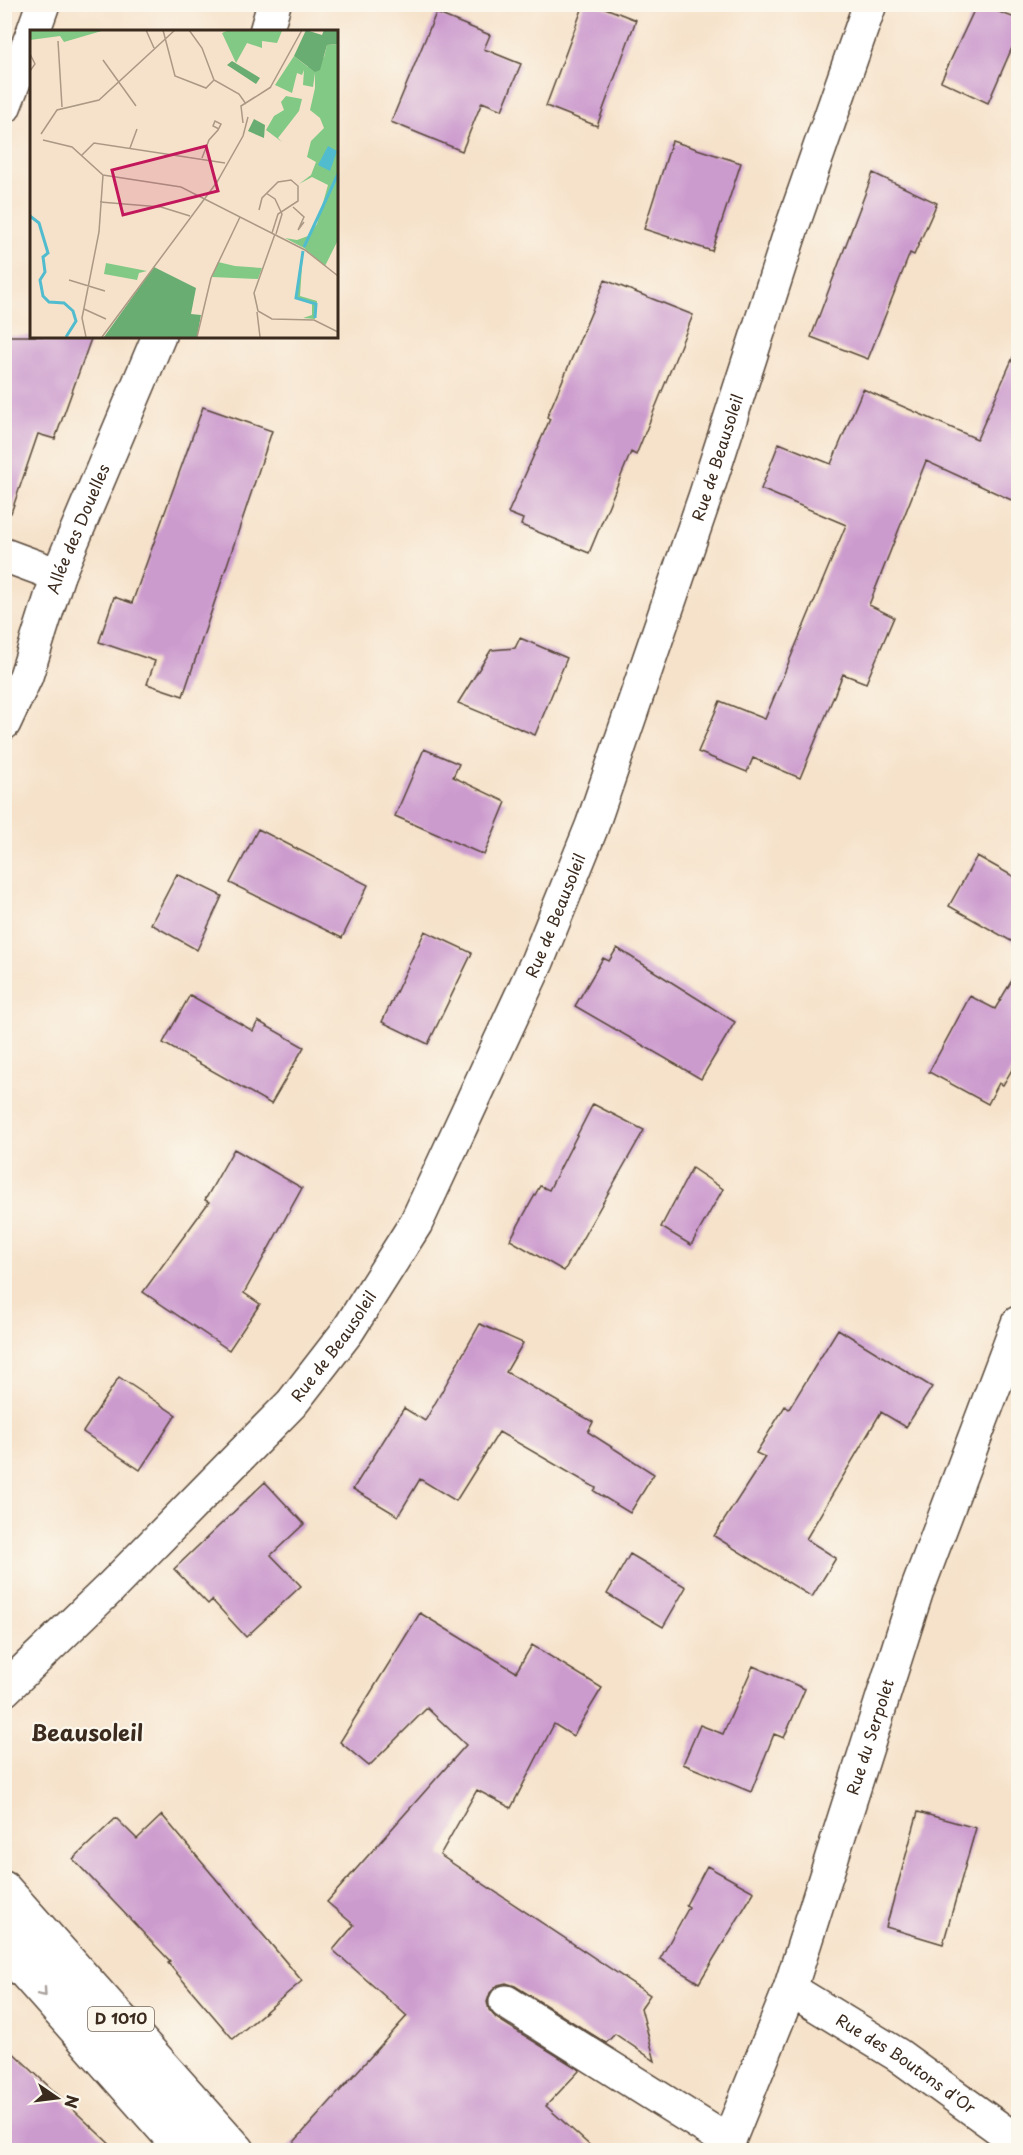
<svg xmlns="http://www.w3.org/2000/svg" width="1023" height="2155" font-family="'Playpen Sans',sans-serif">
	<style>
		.building { fill: #cc9bce }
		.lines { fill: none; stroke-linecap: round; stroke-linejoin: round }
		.minor-casing { stroke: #574638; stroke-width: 36 }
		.major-casing { stroke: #574638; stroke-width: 36 }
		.minor { stroke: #fff; stroke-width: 33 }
		.major { stroke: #fff; stroke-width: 33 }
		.oneway { stroke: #a79f9a }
		.labels { text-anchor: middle; stroke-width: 4.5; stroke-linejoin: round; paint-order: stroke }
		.shield { fill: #fbf7ec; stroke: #75685c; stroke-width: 1.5 }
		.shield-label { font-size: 15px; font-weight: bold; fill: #3b2a1e }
		.street-label { font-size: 16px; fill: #3b2a1e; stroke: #fbf7ec }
		.district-label { font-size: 22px; font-weight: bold; fill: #3b2a1e; stroke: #fbf7ec }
		.inset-river { fill: none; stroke: #52bccf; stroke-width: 3 }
		.inset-road { fill: none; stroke: #ab9885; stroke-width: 1.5 }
		.view { fill: #c2185b; fill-opacity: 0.15; stroke: #c2185b; stroke-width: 3 }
		.inset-edge { fill: none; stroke: #3b2a1e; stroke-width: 3 }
	</style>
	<rect width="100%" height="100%" fill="#fbf7ec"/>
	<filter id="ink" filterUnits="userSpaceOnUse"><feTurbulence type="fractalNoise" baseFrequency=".0167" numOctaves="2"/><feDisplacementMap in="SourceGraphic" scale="12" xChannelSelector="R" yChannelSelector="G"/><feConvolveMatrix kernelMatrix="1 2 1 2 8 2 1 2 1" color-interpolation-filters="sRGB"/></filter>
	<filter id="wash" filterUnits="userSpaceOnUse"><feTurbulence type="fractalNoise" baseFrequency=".008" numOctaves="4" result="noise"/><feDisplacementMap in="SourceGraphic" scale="24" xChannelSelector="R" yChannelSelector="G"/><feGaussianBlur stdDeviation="1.35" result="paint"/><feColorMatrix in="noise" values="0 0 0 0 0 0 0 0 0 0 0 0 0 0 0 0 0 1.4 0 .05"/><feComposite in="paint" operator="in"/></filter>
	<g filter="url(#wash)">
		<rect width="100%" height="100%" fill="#f6e2ca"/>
		<g id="blocks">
			<!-- building -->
			<path class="building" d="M584,4h11l41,16 -39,106 -51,-20z
				M977,4l41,15v15l-30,69 -47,-22z
				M436,13l54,22 -6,14 37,15 -19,46 -20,-8 -20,49 -71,-29z
				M672,141l69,22 -29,88 -68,-22z
				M873,173l64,30 -23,52 -4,-2 -42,106 -57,-22z
				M605,280l88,35 -57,140 -5,-3 -42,101 -68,-28 2,-6 -15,-6 42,-94 -3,-2z
				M4,336h88l-37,103 -17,-5 -27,79 -7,-1z
				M1018,346v157l-92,-42 -57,144 25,12 -28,66 -23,-9 -43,104 -47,-20 -6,14 -49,-20 22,-51 45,18 81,-194 -85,-36 18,-46 52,21 32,-75 114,50z
				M203,407l69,24 -89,265 -36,-12 8,-23 -56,-19 15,-45 18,6z
				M520,638l47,20 -32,77 -77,-32 33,-53 24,-2z
				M424,749l35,15 -6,13 53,25 -22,53 -89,-39z
				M258,829l110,56 -26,53 -112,-55z
				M977,856l41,23v66l-69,-39z
				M177,874l45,22 -25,54 -46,-26z
				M425,931l47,22 -44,91 -46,-22z
				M617,948l118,74 -34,57 -126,-73 28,-48 6,3z
				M1018,970v89l-15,26 -4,-2 -11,21 -59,-32 41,-76 25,13z
				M190,995l63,36 5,-10 46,26 -33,57 -108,-61z
				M593,1104l51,26 -80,141 -54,-31 30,-54 9,4z
				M234,1149l68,39 -58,105 16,11 -31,46 -86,-58 66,-90 -4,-2z
				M692,1168l31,21 -32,56 -30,-18z
				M480,1324l43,19 -17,29 87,50 -5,10 66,42 -24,39 -36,-22 2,-3 -97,-56 -43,69 -36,-22 -22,37 -45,-27 51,-81 21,13z
				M838,1329l94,58 -26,40 -25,-15 -75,127 30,19 -24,39 -98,-61 51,-79 -9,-4 29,-47 4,3z
				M119,1377l57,38 -36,55 -57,-38z
				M265,1482l39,42 -33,31 30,31 -55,51 -34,-37 -4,4 -34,-35z
				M630,1554l56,33 -23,40 -56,-33z
				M420,1613l96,59 16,-27 70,43 -29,48 -19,-12 -43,84 -34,-18 -37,65 210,140 -9,13 14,53 -40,-27 -9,9 -91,-57 -9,-3 -8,2 -8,8 -3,9 2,8 7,8 84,52 -34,36 50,45h-310l121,-135 -74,-66 21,-25 -27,-23 139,-157 -39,-37 -58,58 -29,-24z
				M753,1666l52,23 -21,49 -10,-4 -23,58 -68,-28 17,-39 23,9z
				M918,1812l58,16 -33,116 -57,-17z
				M162,1815l140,166 -69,58 -65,-76 2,-2 -97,-102 43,-41 21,21z
				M707,1866l47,26 -55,91 -39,-24 29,-52 -3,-2z
				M4,2044l113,107h-98l-15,-14z"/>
		</g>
	</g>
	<g filter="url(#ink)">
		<use href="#blocks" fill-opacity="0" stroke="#574638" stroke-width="1.5"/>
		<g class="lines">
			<!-- minor casing -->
			<g class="minor-casing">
				<g id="minor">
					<path d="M33,32l10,-28"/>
					<path d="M266,32l8,-28"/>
					<path d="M4,107l28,-72"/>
					<path d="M4,555l54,20"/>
					<path id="s1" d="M4,723l22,-47 32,-101 101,-239"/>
					<path id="s2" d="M4,1690l107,-103 181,-184 55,-71 69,-109 121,-261 55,-136 113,-329 85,-264 80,-229"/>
					<path d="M4,1917l194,220 28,13"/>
					<path id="s3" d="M790,1989l108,66 120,87"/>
					<path d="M506,2002l223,140"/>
					<path id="s4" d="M725,2150l65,-161 126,-396 102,-270"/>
				</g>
			</g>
			<!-- major casing -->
			<g class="major-casing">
				<path id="major" d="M4,1888l234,262
					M4,1949l178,201"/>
			</g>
			<!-- minor -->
			<use href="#minor" class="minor"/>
			<!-- major -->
			<use href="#major" class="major"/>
		</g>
		<!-- one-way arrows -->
		<defs><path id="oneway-chevron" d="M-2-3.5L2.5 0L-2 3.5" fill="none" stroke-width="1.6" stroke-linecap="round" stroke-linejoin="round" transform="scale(1.5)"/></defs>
		<use class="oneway" href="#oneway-chevron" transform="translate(43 1993) rotate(49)"/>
	</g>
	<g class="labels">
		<!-- shield labels -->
		<rect class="shield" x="88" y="2007" width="66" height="24" rx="4.5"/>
		<g class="shield-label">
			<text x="121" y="2024">D 1010</text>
		</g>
		<!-- street labels -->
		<g class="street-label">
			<text dy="6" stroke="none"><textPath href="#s2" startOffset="1449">Rue de Beausoleil</textPath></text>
			<text dy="6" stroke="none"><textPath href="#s1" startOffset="208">Allée des Douelles</textPath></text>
			<text dy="6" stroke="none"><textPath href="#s2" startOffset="963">Rue de Beausoleil</textPath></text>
			<text dy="6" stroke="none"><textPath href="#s2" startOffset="477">Rue de Beausoleil</textPath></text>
			<text dy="6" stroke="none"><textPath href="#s4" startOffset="438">Rue du Serpolet</textPath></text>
			<text dy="6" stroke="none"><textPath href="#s3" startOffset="138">Rue des Boutons d'Or</textPath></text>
		</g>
		<!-- district labels -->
		<g class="district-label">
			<text x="87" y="1741">Beausoleil</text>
		</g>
	</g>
	<!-- overview -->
	<g transform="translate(30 30)">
		<rect width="308" height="308" fill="#f6e2ca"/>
		<path d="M0,0h75l-41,12 -4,-6 -30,4zM199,0h53v1l-5,12 -15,-2v7l-15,-5 -11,20 -14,-30zM307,14v198l-12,24 -21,-18 -19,-10 12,2 11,-4 9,-12 11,-39 -16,-8 -13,7 12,-9 5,-13 -9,-5 4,-16 13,-13 -4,-10 -10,-8 5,-22v-15l-2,14 -10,-2 1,-15 -2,5 -5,-2 -5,20 -17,-8 19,-29 14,11 16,-10 3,-12zM256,66l16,3 -3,12 -21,27 4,4 -16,-12 8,-14 10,-6 -3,-8zM273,221l-3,45 17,5 -2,18 -12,-1 9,-3v-12l-15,-6zM188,232l17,4 27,2 -4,11 -46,-2zM76,233l41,8 -8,2 -2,7 -33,-6z" fill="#82c985"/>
		<path d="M276,0l16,5 2,-5h13v14l-10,1 -7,25 -5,2 -21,-16zM202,31l28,17 -4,6 -29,-19zM224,89l11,6 -1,13 -16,-7zM124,237l42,21 -5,26 10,1 -4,22h-93z" fill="#69ad72"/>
		<path d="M298,116l9,5 -7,20 -12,-6z" fill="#52bccf"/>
		<path class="inset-river" d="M0,186l9,7 9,30 -5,4 2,15 -5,8 3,16 6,6 15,1 9,8 3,10 -10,16M274,217l34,-73M273,221l-7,47 20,6 -1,14"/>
		<path class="inset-road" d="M116,0l8,18M133,0l12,46 31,12 8,-8M159,0l13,18 12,32 25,14 7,10M28,11l4,66M0,24l5,10 -5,7M73,30l33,46M240,58l32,-58M213,93l-2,-17 30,-19M11,104l16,-24 42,-10 76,-70M13,110l29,7 31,28 78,12 124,63 33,26M100,118l7,-19M52,125l12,-12 131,20M172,128l7,-18 9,-10 3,-6 -6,-3 -2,5 6,3M236,163l9,6 7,15 -6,20M70,172l61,5 29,9M263,177l11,10 -6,13 6,-8M229,180l3,-12 16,-16 13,-2 7,6v15l-20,13 -6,19M245,204l-21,59 4,18 14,8 42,1 24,12M39,250l36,11M54,279l22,10M227,282l3,25M56,307l-4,-19 17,-86 4,-57M72,307l115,-155 26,-46 5,-19M167,307l14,-59 29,-61"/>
		<path class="view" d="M176,116l12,45 -95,24 -11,-45z"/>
		<rect width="308" height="308" class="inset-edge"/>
	</g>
	<!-- margin -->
	<rect width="1023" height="2155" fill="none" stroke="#fbf7ec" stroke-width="24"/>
	<!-- north arrow -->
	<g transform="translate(57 2098) rotate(104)" stroke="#fbf7ec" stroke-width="4.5" paint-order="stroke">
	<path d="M0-4.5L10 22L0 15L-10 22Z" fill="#3b2a1e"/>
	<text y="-9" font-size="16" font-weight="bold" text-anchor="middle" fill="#3b2a1e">N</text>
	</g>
</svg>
